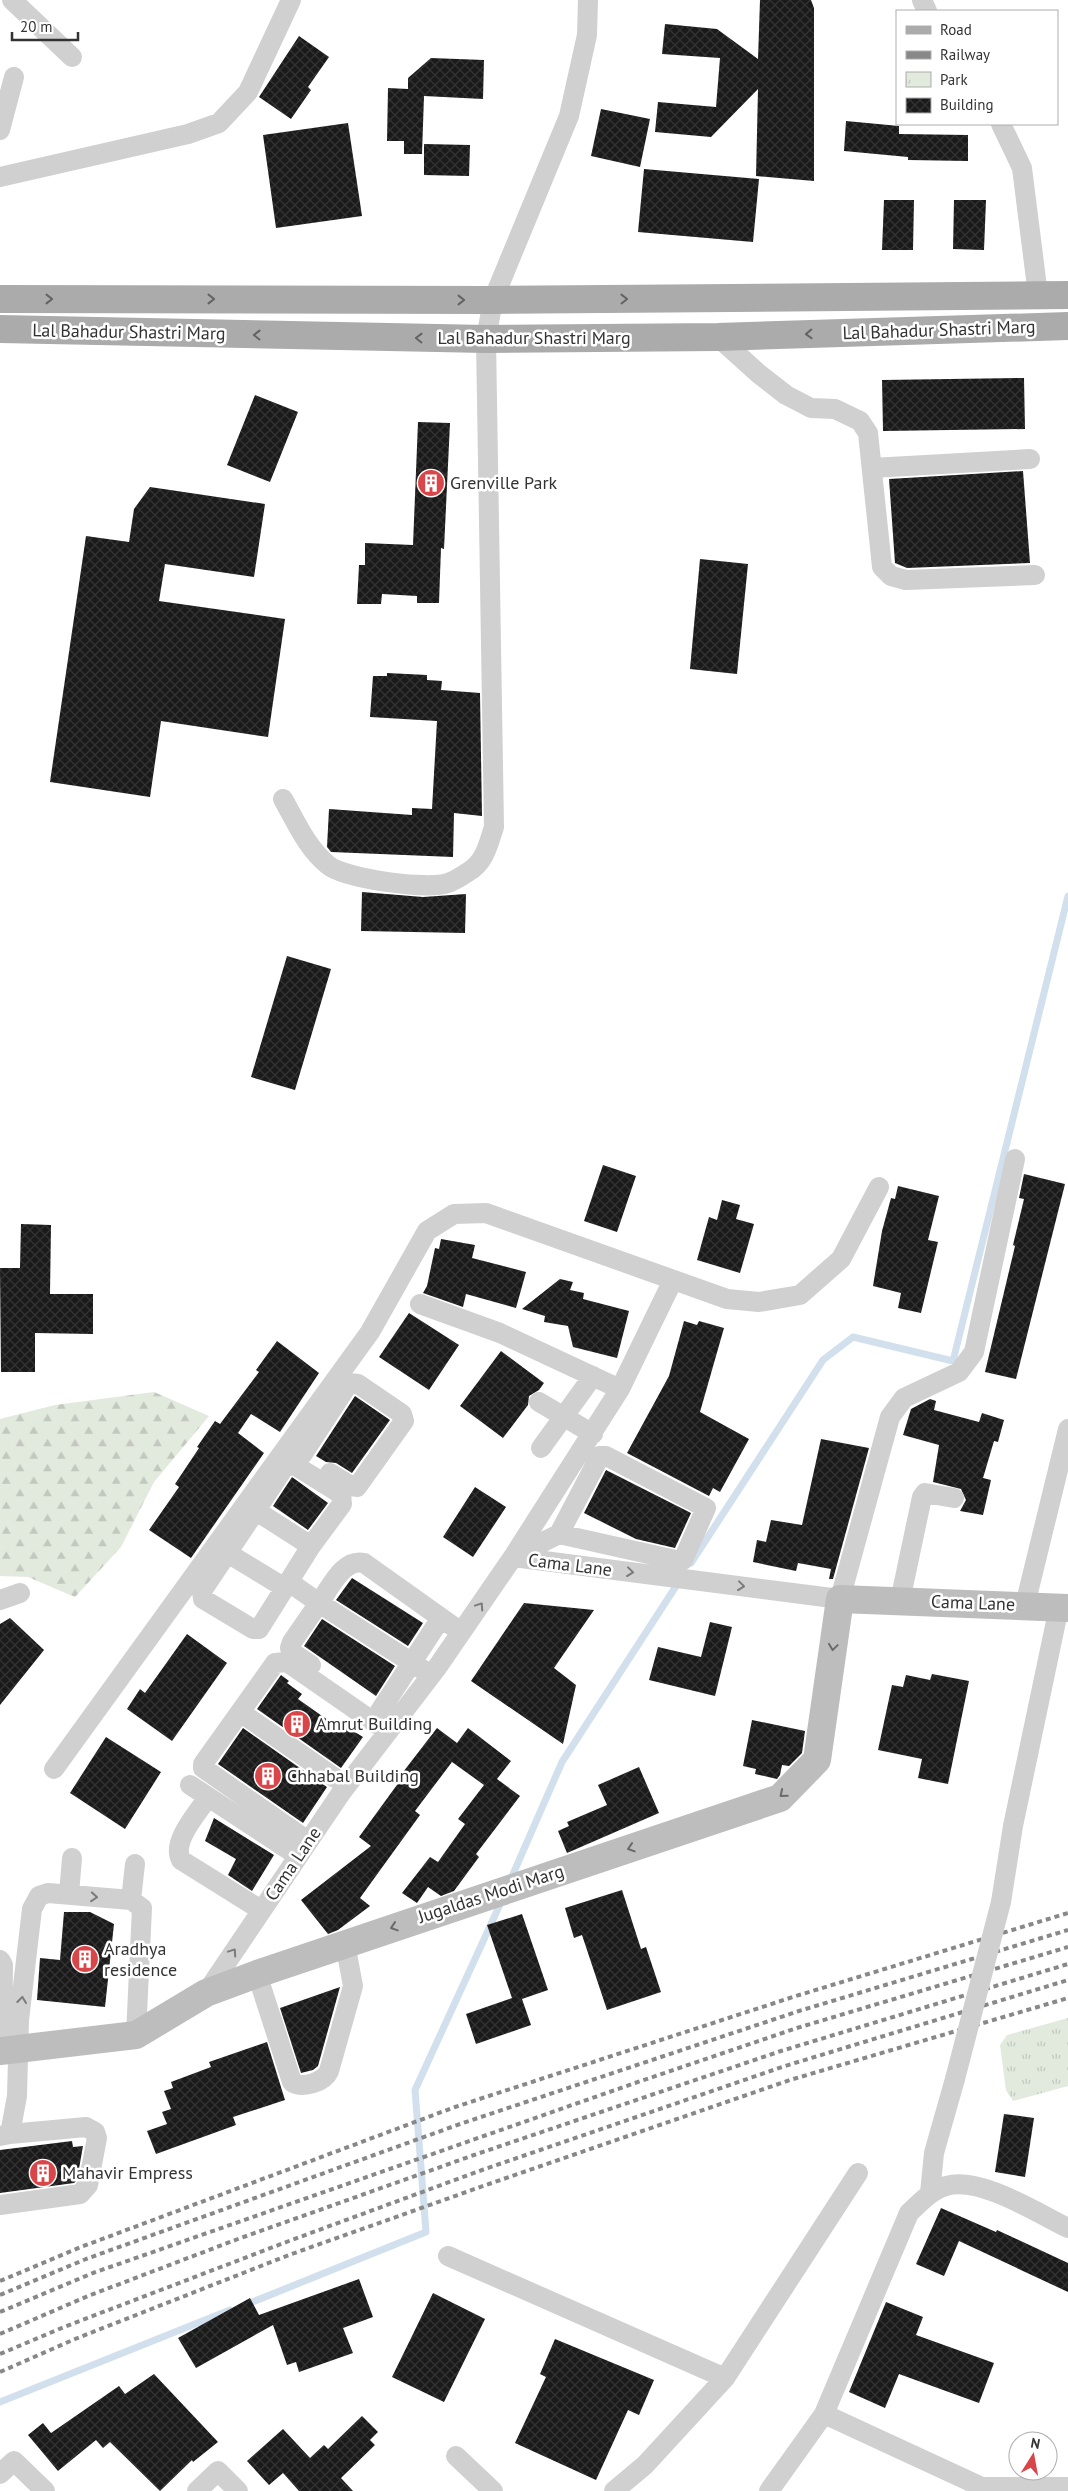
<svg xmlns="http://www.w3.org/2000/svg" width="1068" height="2491" font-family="'PT Sans',sans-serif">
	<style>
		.forest { fill: url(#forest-firs) }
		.park { fill: url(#park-tufts) }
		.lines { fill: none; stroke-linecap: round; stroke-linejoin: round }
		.stream { stroke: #d1e0ec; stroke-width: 7 }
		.building { fill: url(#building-cross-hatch) }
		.street { stroke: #d0d0d0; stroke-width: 20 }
		.secondary { stroke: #bdbdbd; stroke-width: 28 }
		.primary { stroke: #ababab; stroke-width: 28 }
		.rail { stroke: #888; stroke-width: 4; stroke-dasharray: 5 4; stroke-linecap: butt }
		.street-bridge { stroke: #d0d0d0; stroke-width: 20 }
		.oneway { stroke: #636363 }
		.oneway2 { stroke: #7a7a7a }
		.oneway3 { stroke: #6a6a6a }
		.labels { text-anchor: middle; stroke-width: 5; stroke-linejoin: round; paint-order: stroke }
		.street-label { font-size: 18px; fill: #333; stroke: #fff }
		.poi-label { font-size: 18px; fill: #333; stroke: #fff; text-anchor: start }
	</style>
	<defs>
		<pattern id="forest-firs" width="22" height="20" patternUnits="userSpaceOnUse" patternTransform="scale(1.25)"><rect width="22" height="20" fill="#e2e9dd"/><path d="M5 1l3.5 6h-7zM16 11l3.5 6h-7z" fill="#c2c8be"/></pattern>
		<pattern id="park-tufts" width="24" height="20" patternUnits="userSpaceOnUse" patternTransform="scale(1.25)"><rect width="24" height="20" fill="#e2e9dd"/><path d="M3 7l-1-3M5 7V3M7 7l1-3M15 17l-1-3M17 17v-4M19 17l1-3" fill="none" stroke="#c2c8be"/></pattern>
		<pattern id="building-cross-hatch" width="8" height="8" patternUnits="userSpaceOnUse" patternTransform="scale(1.25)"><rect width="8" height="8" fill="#1a1a1a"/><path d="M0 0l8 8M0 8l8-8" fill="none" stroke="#333"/></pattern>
	</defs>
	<rect width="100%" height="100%" fill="#fff"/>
	<!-- forest -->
	<path class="forest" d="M154,1392l55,24 -55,66 -33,65 -46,50 -47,-20 -28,-1v-157l55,-14z"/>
	<!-- park -->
	<path class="park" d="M1068,2018v68l-55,15 -7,-11 -6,-45 7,-10z"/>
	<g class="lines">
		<!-- stream -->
		<path class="stream" d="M691,1563l132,-203 30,-23 100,24 115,-465
			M510,1881l52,-119 118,-182
			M245,2305l181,-73 -11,-142 87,-190
			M0,2402l230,-92"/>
	</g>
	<!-- building -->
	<path class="building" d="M760,0h51l3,8v173l-58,-5 2,-87 -47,48 -56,-5 3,-30 58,5 4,-49 -58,-4 3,-30 52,5 41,30z
		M299,36l30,21 -21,30 3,3 -20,29 -32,-22z
		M431,58l53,2 -1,39 -59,-3 -2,58h-18v-13h-17l1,-53 20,1v-11z
		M601,109l49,10 -10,48 -49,-11z
		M846,121l53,5v8l69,1v26l-60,-1v-3l-64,-6z
		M348,123l14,93 -86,12 -13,-93z
		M424,144l46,1 -1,31 -45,-1z
		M644,169l115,10 -6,63 -115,-10z
		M884,200h30l-1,50h-31z
		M954,200h32l-2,50 -31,-1z
		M1024,378l1,51 -142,2 -1,-51z
		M255,395l43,17 -28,70 -43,-17z
		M418,422l32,1 -6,126 -3,-1 -2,55h-22v-7l-35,-2 -1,10h-24l2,-39h6v-22l48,2z
		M1023,471l7,92 -123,5 -12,-5 -6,-84z
		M150,487l115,17 -11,73 -89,-13 -6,37 126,18 -17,118 -107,-16 -11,76 -100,-15 36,-246 43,6 5,-33z
		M700,559l48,5 -11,110 -47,-5z
		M387,673l40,2v5l15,1 -1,9 39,3 2,123 -28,-3 -1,44 -122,-5 -4,-5 2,-38 83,6v-7l20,1 5,-88 -67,-4 3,-41h14z
		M362,892l61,5 43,-3 -1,39 -104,-2z
		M287,956l44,13 -36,121 -44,-13z
		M603,1165l33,11 -19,56 -33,-11z
		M1024,1174l41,10 -49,195 -31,-7 30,-126 -2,-1 11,-46 -5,-1z
		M898,1186l41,10 -11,44 10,2 -17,71 -23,-5 3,-15 -28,-7 9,-55 9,-33 4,1z
		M722,1200l18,5 -4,14 18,5 -14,49 -43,-13 12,-43 8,3z
		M21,1224l30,1 -1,69h43v40l-58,-1v39h-34l-1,-104h20z
		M441,1239l34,6 -3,13 54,14 -10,36 -50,-14 -3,13 -40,-14 4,-7 8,-38 4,1z
		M560,1279l13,3 -3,8 14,3 -1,6 46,12 -12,47 -44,-11 -5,-21 -24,-4 1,-6 -23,-7z
		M409,1313l50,32 -30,45 -50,-33z
		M684,1321l13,4 2,-4 25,7 -24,84 49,27 -29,53 -7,-4 -4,8 -82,-43 42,-77z
		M277,1341l42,32 -39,59 -29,-18 -13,19 26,20 -73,105 -42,-28 30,-43 -4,-3 24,-36 -2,-1 18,-26 5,3 39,-52 -3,-2z
		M501,1351l43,32 -5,7 -10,6 -1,9 -25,33 -43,-32z
		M355,1396l35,24 -38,53 -16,-10 -10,-1 -10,-6z
		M930,1399l6,2 -2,9 45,12 3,-9 22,7 -6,22 -4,-1 -11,37 8,2 -8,35 -23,-4 6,-11 -5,-11 -28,-7 6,-37 -36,-10 8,-26z
		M821,1439l48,9 -36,131h-4l2,-10 -33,-6 -2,8 -43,-9 4,-22 9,2 5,-22 31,5z
		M606,1470l85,43 -16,35 -39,-9 -52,-26z
		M292,1477l36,26 -20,27 -35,-24z
		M475,1487l31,20 -33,50 -30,-20z
		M352,1578l71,45 -15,23 -72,-46z
		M524,1603l70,7 -40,58 22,17 -13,59 -92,-63z
		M10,1618l34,32 -44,55v-81z
		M322,1619l73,47 -19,30 -72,-50z
		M710,1622l22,5 -17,69 -66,-16 9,-33 43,10z
		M187,1634l40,29 -55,78 -45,-32 13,-20 5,4z
		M932,1674l37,7 -21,103 -30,-6 4,-19 -44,-9 14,-65 11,2 3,-12 24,5z
		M281,1675l8,6 -2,2 15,11 -4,5 34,24 2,-4 29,18 -22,31 -84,-59z
		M752,1720l53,11 -3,22 -13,13 -7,-1 -2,10 -3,4 -22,-5 1,-5 -13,-3z
		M243,1728l84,59 -24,36 -85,-59z
		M437,1728l20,15 11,-15 43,33 -14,18 23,17 -44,58 3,3 -25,34 -13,5 -13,-9 -11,16 -15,-10 28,-36 8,5 27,-38 -7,-5 26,-34 -32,-23 -37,49 5,4 -60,83 10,8 -32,24 -10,4 -27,-34 70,-54 -12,-9 43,-59 -2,-2z
		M106,1737l55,35 -36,57 -55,-36z
		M639,1767l20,46 -92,40 -9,-22 11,-5 -2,-4 40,-17 -9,-20z
		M214,1818l60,37 -22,36 -24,-16 8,-16 -31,-18z
		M622,1890l19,59 5,-2 15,45 -54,18 -25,-75 -8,3 -9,-30z
		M64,1912h26l24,12 -9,83 -68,-7 3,-42 20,2z
		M522,1914l26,76 -26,9 9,26 -55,19 -10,-30 46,-16 -25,-73z
		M340,1987l-22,79 -5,4 -12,3 -21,-65z
		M267,2042l18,58 -52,17 3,8 -80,29 -9,-23 20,-7 -5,-12 9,-3 -7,-18 9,-3 -2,-6 40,-15 -2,-5z
		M1004,2114l30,4 -9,59 -30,-5z
		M72,2141l1,6 10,-1 -6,34 -3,3 -74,10v-43z
		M941,2208l55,24 1,-2 71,33v29l-109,-51 -15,35 -28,-12z
		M359,2279l14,38 -30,11 10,25 -54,19 -3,-10 -9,3 -14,-40 -77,43 -18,-30 72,-40 9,17z
		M433,2293l52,26 -41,83 -52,-25z
		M886,2302l37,15 -7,18 78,28 -15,40 -80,-29 -14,34 -36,-16z
		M555,2339l99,41 -15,35 -11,-5 -32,70 -81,-37 31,-66 -6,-3z
		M154,2374l64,68 -25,20 -1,-2 -32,31 -50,-49 -7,6 -7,-8 -38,31 -30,-36 15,-12 8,10 68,-47 6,8z
		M362,2416l16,16 -8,8 5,5 -34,33 12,13h-54l-16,-18 -14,12 -22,-24 36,-32 27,29 14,-13 4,4z"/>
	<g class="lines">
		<!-- street -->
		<path class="street" d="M12,0l60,57
			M922,0l5,11
			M1001,124l21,44 16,127
			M0,130l14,-53
			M0,177l188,-43 31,-11 29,-31 43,-92
			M718,337l41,37 27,21 25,13 24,1 25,12 8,12 14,134 9,9 15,4 129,-5
			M872,468l158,-9
			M283,799c13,23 24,49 45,66 17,14 99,25 120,18 6,-2 14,-7 20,-11 17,-10 20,-27 26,-45l-8,-488 7,-39 76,-184 18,-81 1,-35
			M420,1304l80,29 120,56
			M539,1402l54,32
			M541,1448l52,-72
			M302,1455l47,-72 9,1 44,30 2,7 -47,66 -6,-1 -21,-13
			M291,1465l5,1 45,28 1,10 -31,42 -52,83h-6l-50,-30 -1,-8 82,-123z
			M247,1505l64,41
			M216,1546l69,42
			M513,1557l327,42 50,-182 14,-19 55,-26 15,-20 41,-193
			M513,1557l46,-23 41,-78h6l100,52 -23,52 -3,1 -121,-27
			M289,1582l30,21 -27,39 -2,6 3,5 18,12
			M0,1600l20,-7
			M900,1601l22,-104 3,-4 29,5
			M1025,1605l43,-176
			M431,1675l-112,-72c12,-16 24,-45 45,-40l97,69
			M380,1711l61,-93
			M240,1712l95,66
			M54,1769l316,-437 57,-101 27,-17 32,-1 241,86 32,3 41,-7 41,-36 38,-72
			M190,1785l108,71
			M208,1797c-10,16 -37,44 -27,63l80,50
			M308,1841l-105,-73v-4l72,-101 12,-1 101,70
			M69,1894l3,-36
			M131,1900l4,-36
			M1001,1902l12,-76 46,-219
			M0,1960l3,5 -1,86
			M257,1974l35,108c11,7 32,0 37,-11l24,-85 -8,-43
			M206,1993l135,-200 95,-124 77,-112 107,-168 53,-109
			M0,2136l10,-2 7,-38 2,-76 13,-111 7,-13 9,-3 83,7 11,8 -6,127
			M930,2193l4,-40 21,-74
			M0,2205l80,-11 8,-9 9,-47 -2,-6 -9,-5 -76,7
			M448,2256l277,122
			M824,2414l158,73h86
			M456,2456l37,35
			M0,2474l14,-13 31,30
			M197,2491l21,-20 20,20
			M614,2491l31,-26 80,-87 133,-205
			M769,2491l55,-77 85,-201c11,-10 22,-23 37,-27 34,-10 91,27 122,42"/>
		<!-- secondary -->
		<path class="secondary" d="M0,2051l136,-16 70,-42 51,-19 523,-176 37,-38 23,-161 228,9"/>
		<!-- primary -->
		<path class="primary" d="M0,299l493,1 575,-5
			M0,329l486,10 232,-2 350,-11"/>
		<!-- rail -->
		<path class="rail" d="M0,2281l81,-34 374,-140 341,-111 272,-83
			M0,2295l86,-36 374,-135 339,-113 269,-81
			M0,2312l93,-39 542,-190 162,-55 271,-81
			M0,2334l88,-38 150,-57 236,-84 307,-104 287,-87
			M0,2354l64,-27 225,-86 193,-71 303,-104 283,-86
			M0,2372l75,-33 214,-84 197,-70 304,-105 278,-82"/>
		<!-- street-bridge -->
		<path class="street-bridge" d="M955,2079l46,-177"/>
	</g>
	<!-- one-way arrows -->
	<defs><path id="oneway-chevron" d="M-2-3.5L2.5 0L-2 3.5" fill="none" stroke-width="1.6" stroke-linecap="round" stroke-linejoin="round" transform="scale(1.25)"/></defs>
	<g class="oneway">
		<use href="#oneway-chevron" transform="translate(49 299)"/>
		<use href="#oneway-chevron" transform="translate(211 299)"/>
		<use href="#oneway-chevron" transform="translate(624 299) rotate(-1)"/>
		<use href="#oneway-chevron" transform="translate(461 300)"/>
		<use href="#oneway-chevron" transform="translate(809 334) rotate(178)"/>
		<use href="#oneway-chevron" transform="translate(257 335) rotate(-179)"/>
		<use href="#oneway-chevron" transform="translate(419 338) rotate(-179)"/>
	</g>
	<g class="oneway2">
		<use href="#oneway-chevron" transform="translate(630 1572) rotate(7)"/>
		<use href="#oneway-chevron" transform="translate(741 1586) rotate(7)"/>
		<use href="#oneway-chevron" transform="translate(480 1606) rotate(-56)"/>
		<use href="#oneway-chevron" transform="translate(94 1897) rotate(5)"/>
		<use href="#oneway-chevron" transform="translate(233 1952) rotate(-56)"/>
		<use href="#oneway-chevron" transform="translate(22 2000) rotate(-83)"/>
	</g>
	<g class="oneway3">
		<use href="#oneway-chevron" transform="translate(833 1647) rotate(98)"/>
		<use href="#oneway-chevron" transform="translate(783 1794) rotate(140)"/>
		<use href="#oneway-chevron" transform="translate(631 1848) rotate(162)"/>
		<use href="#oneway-chevron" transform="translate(394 1927) rotate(162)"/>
	</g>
	<!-- icons -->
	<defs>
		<g id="building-disc" transform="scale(1.4375)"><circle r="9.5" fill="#d9464a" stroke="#fff"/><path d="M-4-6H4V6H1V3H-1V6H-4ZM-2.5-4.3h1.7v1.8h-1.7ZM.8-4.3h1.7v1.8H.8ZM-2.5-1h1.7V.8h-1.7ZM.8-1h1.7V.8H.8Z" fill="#fff"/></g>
	</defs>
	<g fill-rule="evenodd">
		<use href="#building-disc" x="431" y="483"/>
		<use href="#building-disc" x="297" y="1724"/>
		<use href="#building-disc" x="268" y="1776"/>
		<use href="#building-disc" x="85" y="1959"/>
		<use href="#building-disc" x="43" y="2173"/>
	</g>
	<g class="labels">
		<!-- street labels -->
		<g class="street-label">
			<text transform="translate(939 330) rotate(-2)" y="6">Lal Bahadur Shastri Marg</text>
			<text transform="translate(129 332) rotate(1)" y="6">Lal Bahadur Shastri Marg</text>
			<text x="534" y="344">Lal Bahadur Shastri Marg</text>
			<text transform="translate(570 1565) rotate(7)" y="6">Cama Lane</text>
			<text transform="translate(973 1603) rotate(2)" y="6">Cama Lane</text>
			<text transform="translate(293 1864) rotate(-56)" y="6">Cama Lane</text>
			<text transform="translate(491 1894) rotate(-18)" y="6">Jugaldas Modi Marg</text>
		</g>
		<!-- poi labels -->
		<g class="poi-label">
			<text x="450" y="489">Grenville Park</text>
			<text x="316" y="1730">Amrut Building</text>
			<text x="287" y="1782">Chhabal Building</text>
			<text x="104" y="1955">Aradhya<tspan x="104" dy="21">residence</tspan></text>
			<text x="62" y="2179">Mahavir Empress</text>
		</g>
	</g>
	<!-- legend -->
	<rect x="896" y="10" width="162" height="115" fill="#ffffff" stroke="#adadad"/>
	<rect x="906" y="26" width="25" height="8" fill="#ababab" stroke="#adadad"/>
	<text x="940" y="35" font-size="15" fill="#333333">Road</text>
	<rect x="906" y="51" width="25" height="8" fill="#888888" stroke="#adadad"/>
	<text x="940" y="60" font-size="15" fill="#333333">Railway</text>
	<rect x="906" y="72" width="25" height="15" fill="url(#park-tufts)" stroke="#adadad"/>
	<text x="940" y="85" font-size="15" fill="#333333">Park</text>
	<rect x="906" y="98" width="25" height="15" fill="url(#building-cross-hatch)" stroke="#adadad"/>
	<text x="940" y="110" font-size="15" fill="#333333">Building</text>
	<!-- north arrow -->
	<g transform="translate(1033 2456) rotate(11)"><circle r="24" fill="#ffffff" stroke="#adadad"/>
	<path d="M0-4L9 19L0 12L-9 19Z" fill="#d9464a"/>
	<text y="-8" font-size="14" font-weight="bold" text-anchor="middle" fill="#333333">N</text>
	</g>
	<!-- scale -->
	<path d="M12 32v8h66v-8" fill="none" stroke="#333333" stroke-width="2.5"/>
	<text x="20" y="32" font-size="15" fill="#333333" stroke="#ffffff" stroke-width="4" paint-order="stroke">20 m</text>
</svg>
